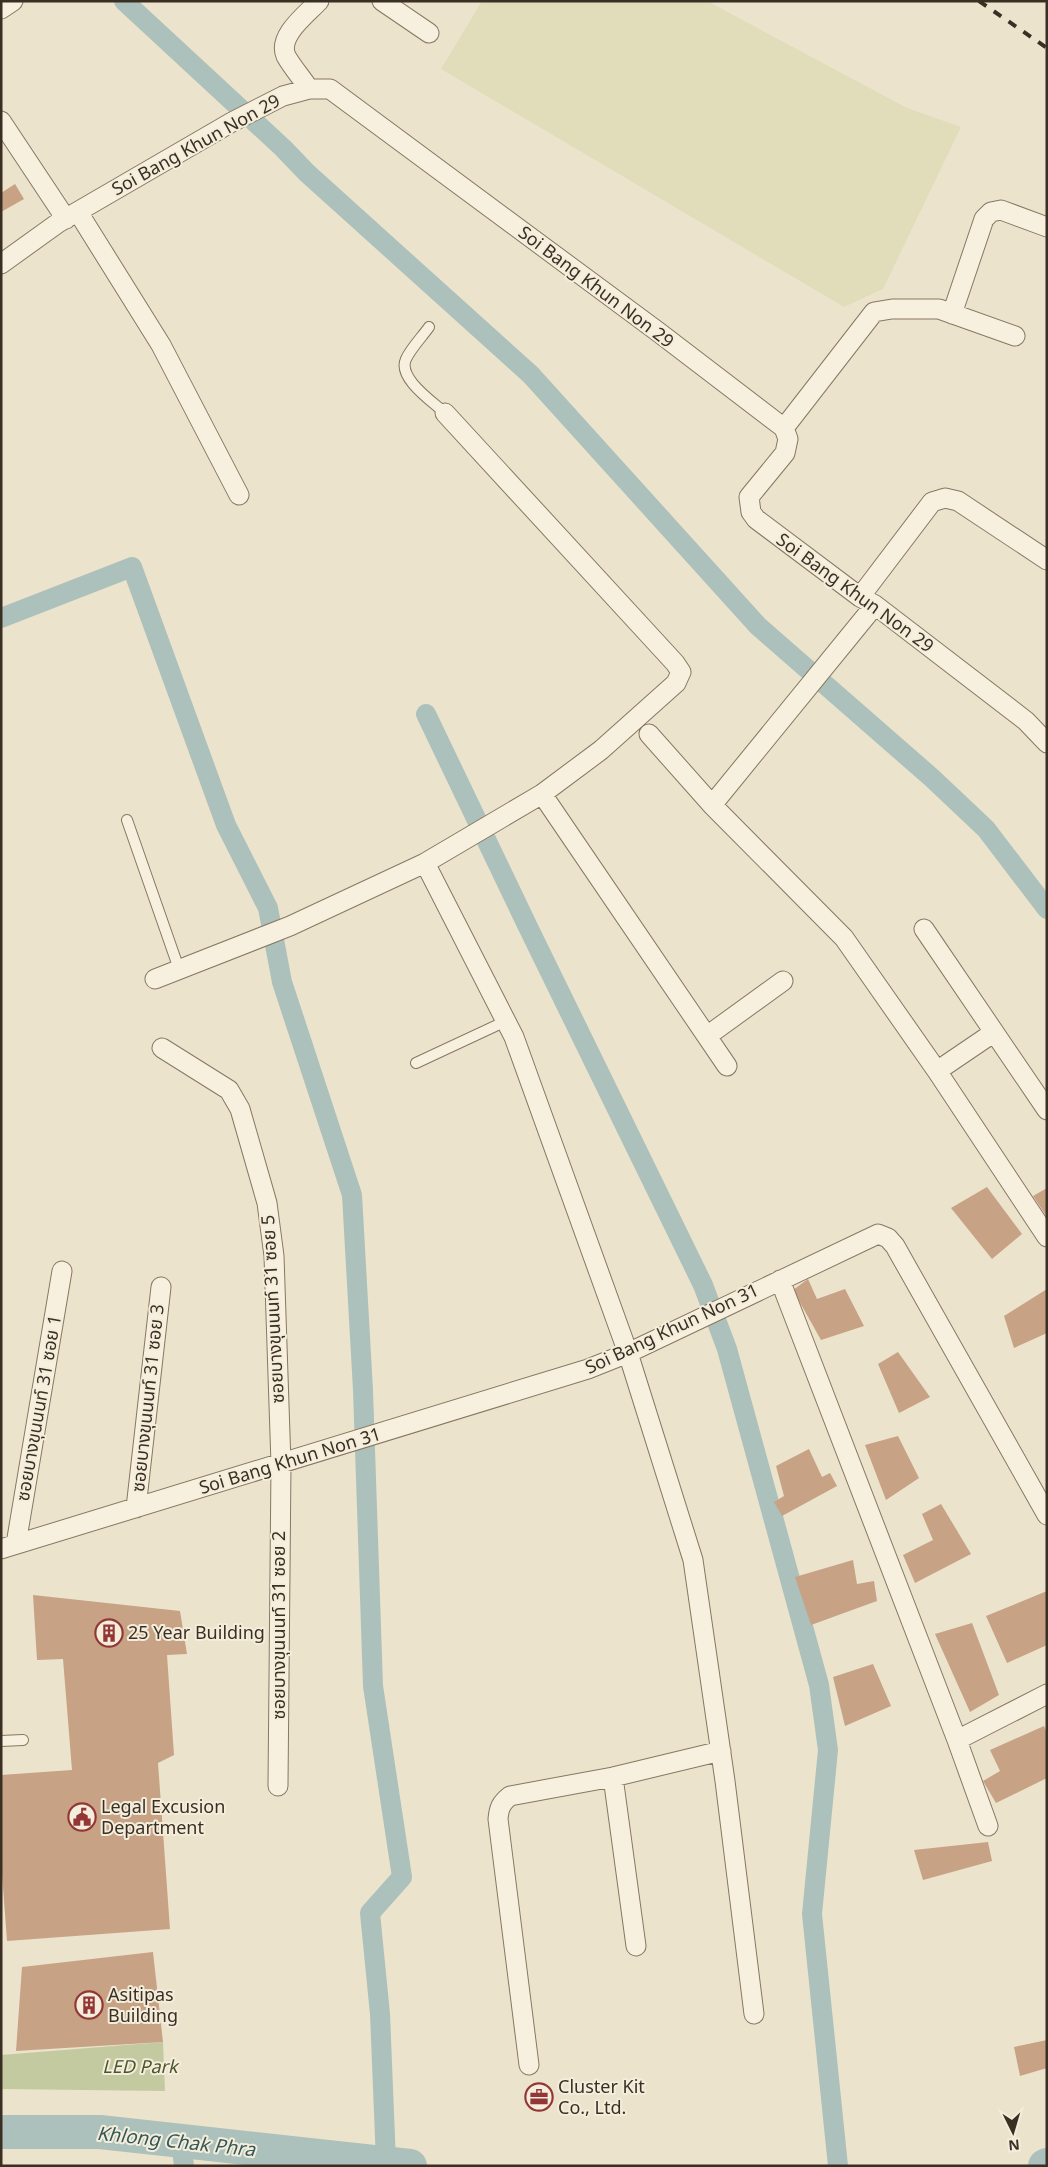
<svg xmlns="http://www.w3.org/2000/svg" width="1048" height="2167" font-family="Georgia,'Noto Sans Thai',serif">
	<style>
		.farmland { fill: #e1dcba }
		.green { fill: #c4caa0 }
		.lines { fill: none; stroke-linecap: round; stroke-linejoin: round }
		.canal { stroke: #acc1bb; stroke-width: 20 }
		.river { stroke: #acc1bb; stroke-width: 34 }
		.building { fill: #c7a285 }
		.lane-casing { stroke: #887761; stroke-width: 12 }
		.street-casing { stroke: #887761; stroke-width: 21 }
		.lane { stroke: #f7f0df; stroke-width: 10 }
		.street { stroke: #f7f0df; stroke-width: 19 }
		.rail { stroke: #3a2f23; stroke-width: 4; stroke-dasharray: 9 9; stroke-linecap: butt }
		.labels { text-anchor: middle; stroke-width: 4; stroke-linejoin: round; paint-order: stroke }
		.street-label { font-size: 18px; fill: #3a2f23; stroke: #f4eddb }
		.poi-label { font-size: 18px; fill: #3a2f23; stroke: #f4eddb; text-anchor: start }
		.park-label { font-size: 18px; font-style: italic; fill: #49552b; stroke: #f4eddb }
		.water-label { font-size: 19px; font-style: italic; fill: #345857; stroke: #f4eddb }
	</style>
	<rect width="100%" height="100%" fill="#ece3cc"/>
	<!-- farmland -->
	<path class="farmland" d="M482,1h225l200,107 54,19 -78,162 -39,18 -403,-238z"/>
	<!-- green -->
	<path class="green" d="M163,2042l2,49 -164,-2v-34z"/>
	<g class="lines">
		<!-- canal -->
		<path class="canal" d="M124,1l159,147 24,25 224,202 227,251 174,152 54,51 61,80
			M1,618l131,-51 94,258 42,83 14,74 70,213 11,195 10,296 29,191 -32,36 10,101 6,148
			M426,714l102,213 175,358 24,64 92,336 9,65 -16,164 26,252
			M181,2141l3,25"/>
		<!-- river -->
		<path class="river" d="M1,2132h99l310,34
			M1045,2166l2,-1"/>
	</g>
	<!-- building -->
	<path class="building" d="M15,184l9,15 -23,13v-19z
		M987,1187l35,47 -30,25 -41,-51z
		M1047,1188v29l-14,-21z
		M808,1279l9,20 28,-10 19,37 -43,14 -28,-50z
		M1047,1289v44l-33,15 -10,-32z
		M898,1352l32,45 -31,16 -21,-49z
		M898,1436l21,42 -33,22 -21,-55z
		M809,1449l13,28 8,-4 7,13 -55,30 -8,-14 10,-6 -8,-30z
		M941,1504l30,50 -56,29 -12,-28 30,-15 -11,-26z
		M853,1560l4,24 17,-3 3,20 -66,24 -16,-48z
		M1047,1591v54l-40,18 -21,-47z
		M33,1595l147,16 7,43 -20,1 7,100 -16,8 12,166 -163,12 -6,-81v-85l71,-5 -9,-111 -26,1z
		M972,1623l27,72 -29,17 -35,-78z
		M873,1664l18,42 -46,20 -12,-49z
		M1044,1726l3,7v45l-51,25 -13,-22 17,-10 -10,-21z
		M988,1842l4,19 -69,19 -9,-30z
		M153,1952l10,90 -147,9 6,-84z
		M1047,2040v28l-27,8 -6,-29z"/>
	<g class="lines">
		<!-- lane casing -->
		<g class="lane-casing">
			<path id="lane" d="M429,327c-7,10 -18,21 -23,32 -9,19 27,43 39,54
				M127,820l52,149
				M416,1063l90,-42
				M1,1741l22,-1"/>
		</g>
		<!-- street casing -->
		<g class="street-casing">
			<path id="street" d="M382,1l47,32
				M1,9l12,-8
				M309,89c-7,-11 -17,-22 -23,-33 -9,-20 21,-42 33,-55
				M1,121l65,98
				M78,212l83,133 78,150
				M1,264l57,-41 174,-101 51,-26 26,-7h21l327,242 127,97 4,11 -3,14 -36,44 2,15 5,7 104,78 15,8 151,116 21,22
				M952,314l32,-95 7,-7 10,-2 46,17
				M784,428l90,-116 18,-3h47l76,27
				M860,597l72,-95 13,-4 13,3 89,59
				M649,734l63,71 132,133 93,133 110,166
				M542,794l185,272
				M712,805l163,-200
				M425,863l89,174 114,316 65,207 32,221 29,233
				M924,929l123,181
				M155,979l135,-53 135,-63 117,-69 59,-44 75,-67 5,-11 -6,-9 -230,-250
				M707,1036l76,-55
				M162,1048l67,42 11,19 27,94 7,53 7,208 -3,322
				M937,1071l56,-38
				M780,1280l177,460 31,86
				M136,1508l25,-221
				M16,1544l46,-273
				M1,1549l587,-180 40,-16 250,-119 10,4 7,8 152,269
				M957,1740l90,-46
				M613,1777l23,169
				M529,2065l-31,-246c1,-11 3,-16 12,-23l103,-19 108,-26"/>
		</g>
		<!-- lane -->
		<use href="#lane" class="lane"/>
		<!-- street -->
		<use href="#street" class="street"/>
		<!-- rail -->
		<path class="rail" d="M979,1l68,47"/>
	</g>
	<!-- icons -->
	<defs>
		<g id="building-ring" transform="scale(1.4375)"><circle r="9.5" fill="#f4eddb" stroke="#923736" stroke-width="1.5"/><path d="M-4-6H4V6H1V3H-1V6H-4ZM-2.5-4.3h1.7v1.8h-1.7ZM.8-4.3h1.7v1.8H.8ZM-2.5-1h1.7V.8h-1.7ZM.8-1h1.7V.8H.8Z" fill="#923736"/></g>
		<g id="civic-ring" transform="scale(1.4375)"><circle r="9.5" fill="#f4eddb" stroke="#923736" stroke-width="1.5"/><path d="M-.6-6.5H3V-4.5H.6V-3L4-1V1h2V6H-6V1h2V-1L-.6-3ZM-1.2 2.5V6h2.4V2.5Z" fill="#923736"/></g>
		<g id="office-ring" transform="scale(1.4375)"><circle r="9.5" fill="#f4eddb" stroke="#923736" stroke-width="1.5"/><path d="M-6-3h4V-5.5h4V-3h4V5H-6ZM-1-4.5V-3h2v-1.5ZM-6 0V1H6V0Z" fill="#923736"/></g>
	</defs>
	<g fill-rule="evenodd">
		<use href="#building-ring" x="109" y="1633"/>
		<use href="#civic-ring" x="82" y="1817"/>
		<use href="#building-ring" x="89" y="2005"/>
		<use href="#office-ring" x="539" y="2097"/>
	</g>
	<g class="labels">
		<!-- street labels -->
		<g class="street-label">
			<text transform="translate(196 145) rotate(-29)" y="6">Soi Bang Khun Non 29</text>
			<text transform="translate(596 287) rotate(37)" y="6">Soi Bang Khun Non 29</text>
			<text transform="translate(855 593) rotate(36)" y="6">Soi Bang Khun Non 29</text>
			<text transform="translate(273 1309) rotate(-93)" y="6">ซอยบางขุนนนท์ 31 ซอย 5</text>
			<text transform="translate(672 1329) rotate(-25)" y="6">Soi Bang Khun Non 31</text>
			<text transform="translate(148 1398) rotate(-84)" y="6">ซอยบางขุนนนท์ 31 ซอย 3</text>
			<text transform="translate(39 1408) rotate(-80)" y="6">ซอยบางขุนนนท์ 31 ซอย 1</text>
			<text transform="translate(290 1461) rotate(-17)" y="6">Soi Bang Khun Non 31</text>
			<text transform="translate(279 1625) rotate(-90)" y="6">ซอยบางขุนนนท์ 31 ซอย 2</text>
		</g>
		<!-- poi labels -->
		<g class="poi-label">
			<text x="128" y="1639">25 Year Building</text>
			<text x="101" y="1813">Legal Excusion<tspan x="101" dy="21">Department</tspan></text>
			<text x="108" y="2001">Asitipas<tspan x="108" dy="21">Building</tspan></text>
			<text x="558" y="2093">Cluster Kit<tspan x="558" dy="21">Co., Ltd.</tspan></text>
		</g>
		<!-- park labels -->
		<g class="park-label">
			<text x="140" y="2073">LED Park</text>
		</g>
		<!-- water labels -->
		<g class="water-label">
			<text transform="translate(176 2141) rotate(6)" y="7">Khlong Chak Phra</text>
		</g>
	</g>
	<!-- border -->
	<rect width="1048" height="2167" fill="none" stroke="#3a2f23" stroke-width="5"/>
	<!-- north arrow -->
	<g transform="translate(1013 2132) rotate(175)" stroke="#f4eddb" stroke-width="4" paint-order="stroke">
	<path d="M0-4L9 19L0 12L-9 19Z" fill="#3a2f23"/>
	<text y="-8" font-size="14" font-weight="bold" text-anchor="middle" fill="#3a2f23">N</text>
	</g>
</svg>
